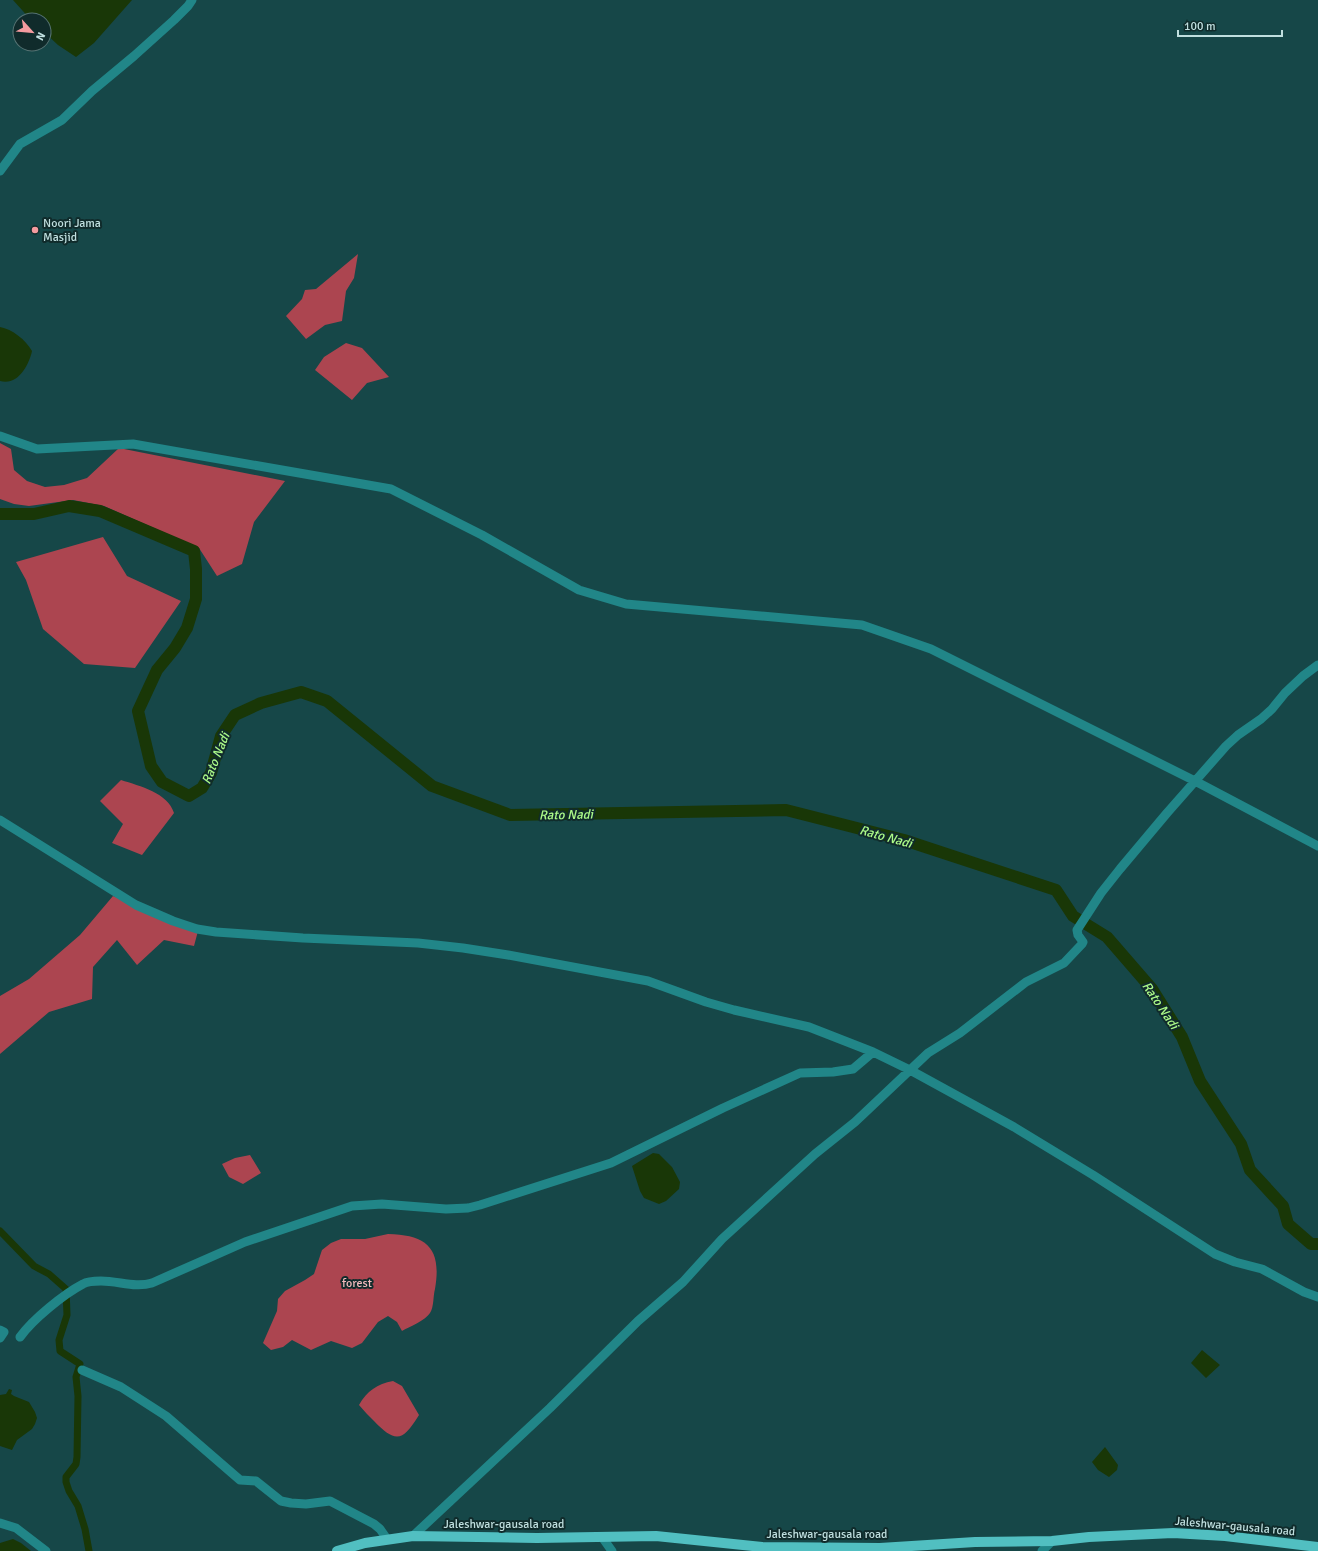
<svg xmlns="http://www.w3.org/2000/svg" width="1318" height="1551" font-family="Signika,sans-serif">
	<style>
		.forest { fill: #ac4550 }
		.water { fill: #193707 }
		.lines { fill: none; stroke-linecap: round; stroke-linejoin: round }
		.canal { stroke: #193707; stroke-width: 7 }
		.river { stroke: #193707; stroke-width: 12 }
		.minor { stroke: #218688; stroke-width: 9 }
		.major { stroke: #51bfc1; stroke-width: 10 }
		.poi-dot { fill: #f49b9f; stroke: #102b2b; stroke-width: 1.5 }
		.labels { text-anchor: middle; stroke-width: 4; stroke-linejoin: round; paint-order: stroke }
		.poi-label { font-size: 12px; fill: #c0dfdf; stroke: #102b2b; text-anchor: start }
		.park-label { font-size: 12px; fill: #f4bbbd; stroke: #102b2b }
		.street-label { font-size: 12px; fill: #c0dfdf; stroke: #102b2b }
		.water-label { font-size: 13px; font-style: italic; fill: #acfa89; stroke: #102b2b }
	</style>
	<rect width="100%" height="100%" fill="#164748"/>
	<!-- forest -->
	<path class="forest" d="M358,254l-4,24 -8,13 -4,30 -17,4 -19,14 -20,-23 16,-17 3,-9 11,-1z
		M346,343l16,5 27,29 -22,6 -15,17 -37,-30 9,-13z
		M0,443l11,6 3,21 13,11 18,6 19,-2 23,-7 32,-30 166,33 -31,41 -12,42 -25,12 -18,-28 -95,-42 -31,-6 -44,6 -15,-2 -14,-5z
		M103,537l24,39 54,25 -46,67 -51,-4 -41,-35 -17,-49 -10,-18z
		M121,780c19,6 47,13 53,33l-32,42 -30,-12 11,-19 -23,-23z
		M113,896l85,35 -4,15 -30,-6 -27,25 -20,-25 -24,27 -1,32 -43,13 -49,42v-58l29,-17 51,-44z
		M250,1155l11,18 -18,11 -14,-7 -7,-13 13,-6z
		M388,1234c39,1 54,14 47,55 -2,7 -1,18 -5,24 -4,7 -21,14 -28,18l-5,-9 -9,-6 -10,6 -16,21 -10,5 -21,-7 -20,9 -19,-10 -9,7 -12,3 -8,-7 14,-32 1,-12 7,-8 20,-11 9,-6 8,-24 9,-7 10,-4h24z
		M393,1381l9,5 17,29c-16,26 -23,29 -45,6 -5,-5 -10,-10 -15,-16 8,-14 18,-21 34,-24z"/>
	<!-- water -->
	<path class="water" d="M13,0h119l-38,43 -18,14 -18,-12 -14,-13v-12h-13z
		M0,327c12,2 26,13 32,24 -3,14 -14,35 -32,30z
		M653,1153l6,1 13,13 8,15 -1,7 -13,12 -7,3 -15,-6 -4,-7 -8,-25z
		M1202,1350l18,15 -14,13 -15,-15z
		M9,1389l3,1 -1,4 3,2 15,6 6,10 2,6 -2,6 -3,5 -15,11 -5,10 -12,-4v-51l6,-1z
		M1105,1447l13,18 -1,5 -8,7 -11,-7 -6,-8z
		M13,1539l8,4 10,8h-31v-8z"/>
	<g class="lines">
		<!-- canal -->
		<path class="canal" d="M0,1231l34,35 15,8 17,15 1,26 -8,25 1,11 20,13 -4,13 2,19 -1,61 -1,7 -10,13v5l3,9 9,15 7,23 4,22"/>
		<!-- river -->
		<path class="river" d="M0,514h34l35,-8 31,5 94,40 2,18v30l-9,29 -12,20 -18,22 -19,41 13,55 11,16 27,14 13,-8 9,-15 10,-37 14,-21 26,-12 40,-11 26,9 105,85 78,29 276,-5 118,30 152,50 17,26 34,21 45,52 30,48 18,44 41,63 9,26 33,36 5,18 23,20h7"/>
		<!-- minor -->
		<path class="minor" d="M0,171l20,-27 42,-24 30,-29 42,-35 40,-36 14,-14 4,-6
			M0,436l37,13 96,-5 258,45 91,46 97,55 47,14 236,21 69,24 264,132 123,65
			M0,820l136,85 37,16 24,8 19,3 87,6 115,5 45,5 45,7 140,26 58,21 28,8 75,17 64,25 37,18 104,57 79,48 122,79 20,8 27,7 42,23 14,5
			M0,1330l4,2 -4,6
			M20,1337c13,-18 44,-43 63,-53 5,-3 12,-3 18,-3 18,0 34,7 51,2l93,-41 107,-36 30,-2 64,5 22,-1 12,-3 131,-42 112,-55 77,-35 33,-1 20,-3 20,-17
			M82,1370l39,17 45,29 74,64 16,1 25,20 10,2 15,1 24,-3 44,23 6,5 7,10
			M0,1523l16,5 30,23
			M413,1536l137,-128 88,-87 45,-39 39,-43 93,-85 40,-32 73,-69 32,-20 66,-51 38,-19 18,-19 1,-2 -5,-7 -1,-5 24,-37 19,-24 47,-56 59,-67 12,-11 23,-16 11,-10 13,-16 18,-17 15,-11
			M602,1537l10,14
			M1042,1551l10,-10"/>
		<!-- major -->
		<path class="major" d="M337,1551l28,-8 48,-7 124,2 119,-2 106,11 118,1 95,-6 77,-1 37,-4 84,-4 52,3 93,11"/>
	</g>
	<!-- markers -->
	<circle class="poi-dot" cx="35" cy="230" r="4"/>
	<g class="labels">
		<!-- poi labels -->
		<g class="poi-label">
			<text x="43" y="227">Noori Jama<tspan x="43" dy="14">Masjid</tspan></text>
		</g>
		<!-- park labels -->
		<g class="park-label">
			<text x="357" y="1287">forest</text>
		</g>
		<!-- street labels -->
		<g class="street-label">
			<text x="504" y="1528">Jaleshwar-gausala road</text>
			<text transform="translate(1235 1526) rotate(5)" y="4">Jaleshwar-gausala road</text>
			<text x="827" y="1538">Jaleshwar-gausala road</text>
		</g>
		<!-- water labels -->
		<g class="water-label">
			<text transform="translate(215 758) rotate(-68)" y="5">Rato Nadi</text>
			<text transform="translate(566 814) rotate(-1)" y="5">Rato Nadi</text>
			<text transform="translate(886 836) rotate(15)" y="5">Rato Nadi</text>
			<text transform="translate(1161 1005) rotate(56)" y="5">Rato Nadi</text>
		</g>
	</g>
	<!-- north arrow -->
	<g transform="translate(32 32) rotate(117)"><circle r="19" fill="#102b2b" stroke="#567373"/>
	<path d="M0-3L7 15L0 10L-7 15Z" fill="#f49b9f"/>
	<text y="-6" font-size="11" font-weight="bold" text-anchor="middle" fill="#c0dfdf">N</text>
	</g>
	<!-- scale -->
	<path d="M1178 30v6h104v-6" fill="none" stroke="#c0dfdf" stroke-width="2"/>
	<text x="1184" y="30" font-size="12" fill="#c0dfdf" stroke="#102b2b" stroke-width="3" paint-order="stroke">100 m</text>
</svg>
